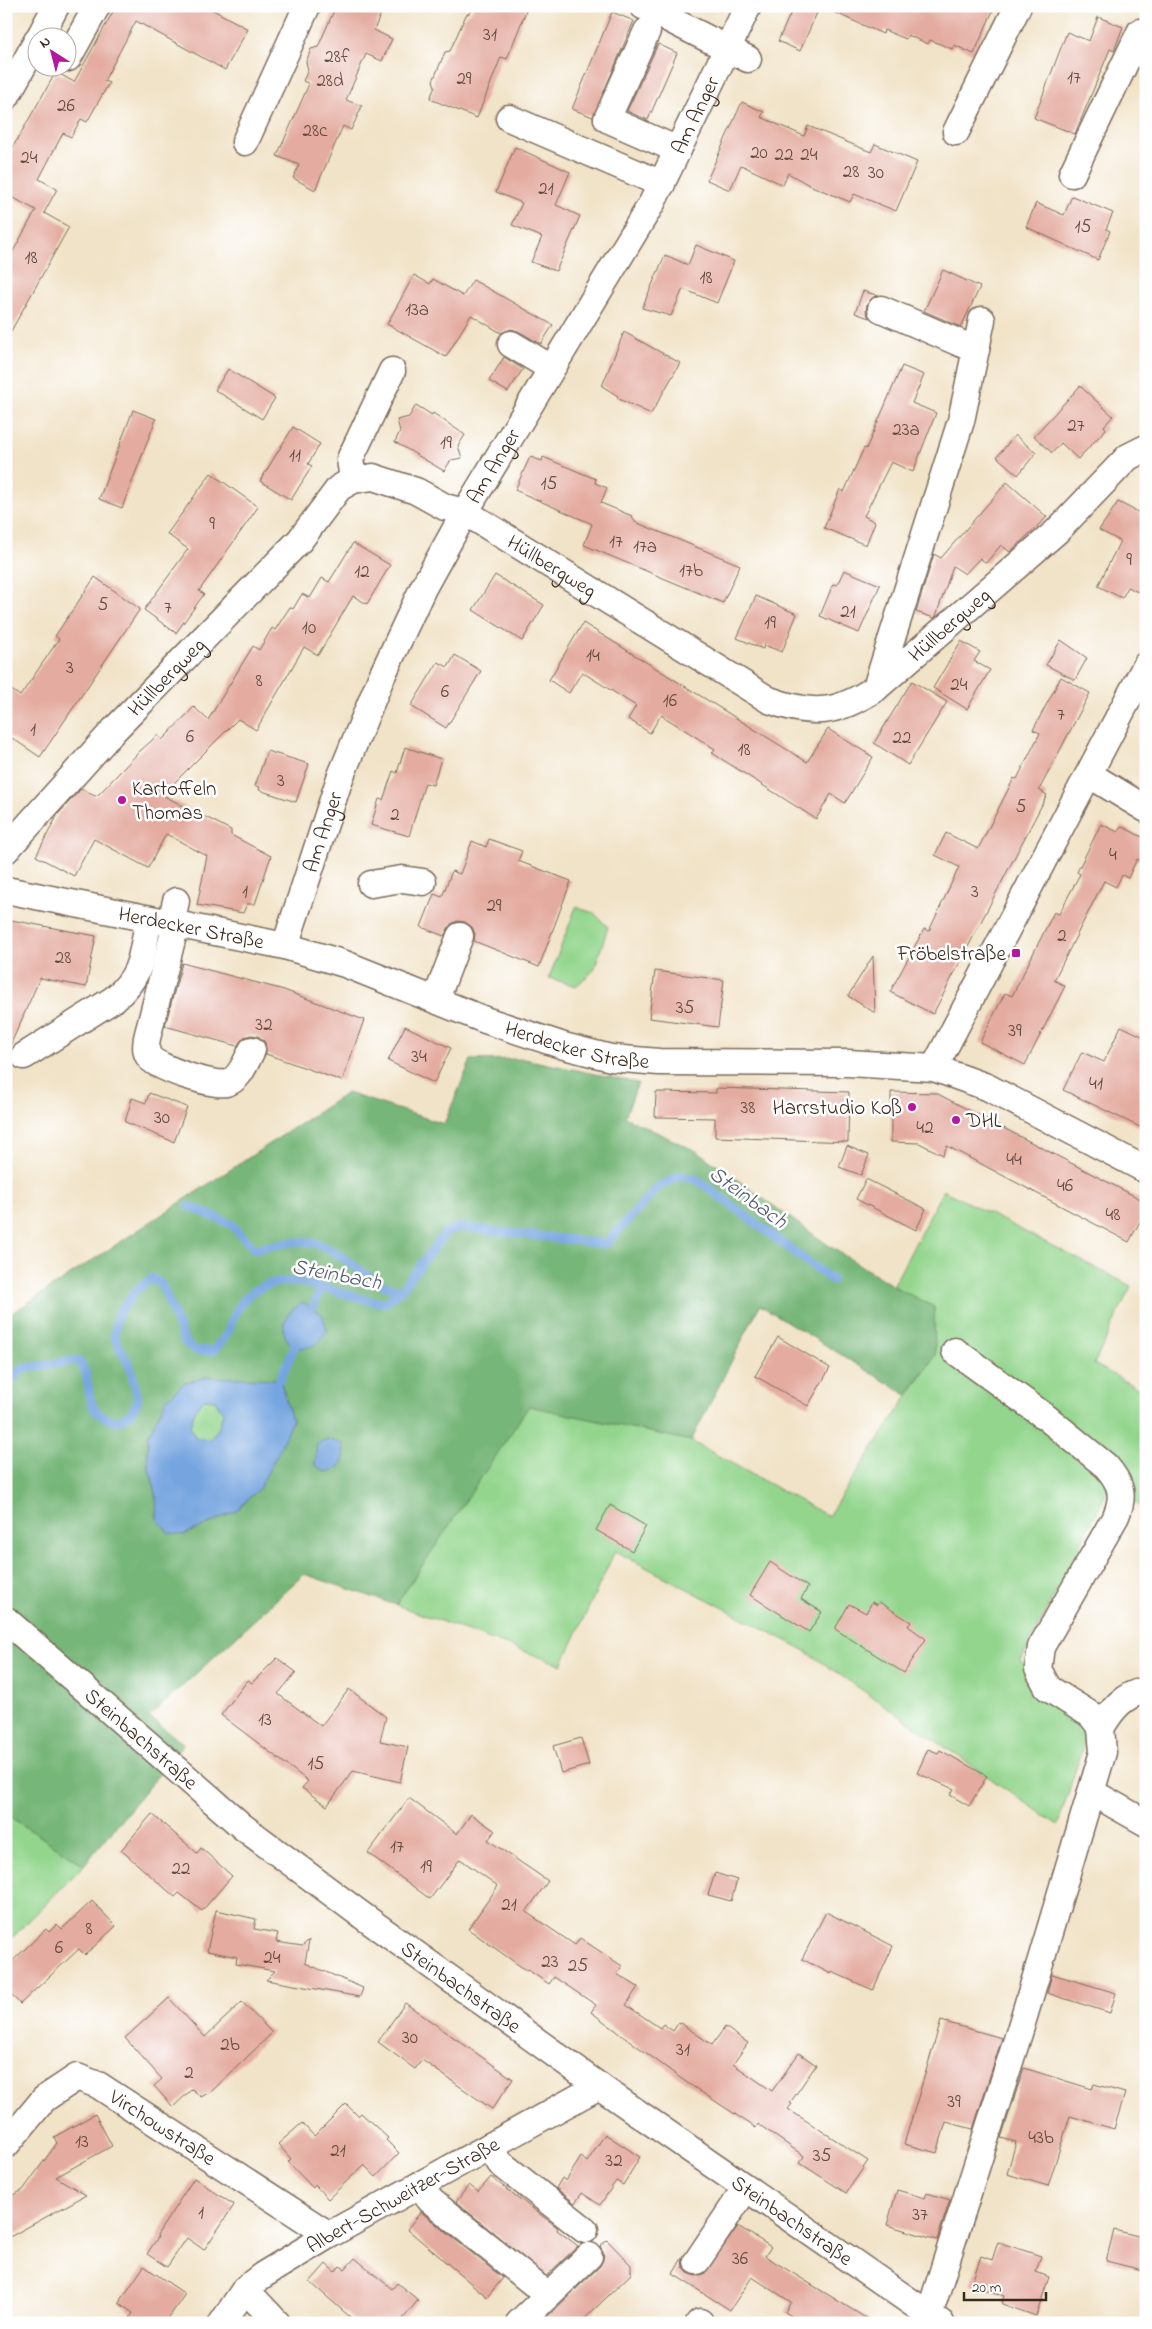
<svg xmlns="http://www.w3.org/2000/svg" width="1152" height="2329" font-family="'Indie Flower',sans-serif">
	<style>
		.green { fill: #93d58d; stroke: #678056 }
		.forest { fill: #76b678; stroke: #58704b; fill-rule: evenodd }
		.water { fill: #75a4df; stroke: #58677e; fill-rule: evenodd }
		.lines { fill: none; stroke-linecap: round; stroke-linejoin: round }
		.stream { stroke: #75a4df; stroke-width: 9 }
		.building { fill: #e4aca0 }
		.minor-casing { stroke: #7b6b5a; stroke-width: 29 }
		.minor { stroke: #fff; stroke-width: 26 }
		.poi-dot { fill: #b5179e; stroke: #fff; stroke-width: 2 }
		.labels { text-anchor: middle; stroke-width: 5; stroke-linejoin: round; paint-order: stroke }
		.number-label { font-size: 19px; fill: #654a3e }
		.street-label { font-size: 21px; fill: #3b2a1e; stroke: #fff }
		.poi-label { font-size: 21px; fill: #3b2a1e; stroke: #fff; text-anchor: start }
		.water-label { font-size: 22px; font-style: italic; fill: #525b6b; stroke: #fff }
	</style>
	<rect width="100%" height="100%" fill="#fff"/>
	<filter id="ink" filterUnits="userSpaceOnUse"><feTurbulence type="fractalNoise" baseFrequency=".02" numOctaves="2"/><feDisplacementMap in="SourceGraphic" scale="10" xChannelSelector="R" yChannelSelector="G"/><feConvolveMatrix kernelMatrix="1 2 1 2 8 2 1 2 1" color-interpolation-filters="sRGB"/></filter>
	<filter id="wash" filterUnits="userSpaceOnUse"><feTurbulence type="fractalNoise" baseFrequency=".0096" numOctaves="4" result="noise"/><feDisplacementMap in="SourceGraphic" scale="20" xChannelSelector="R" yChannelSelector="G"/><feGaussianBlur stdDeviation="1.12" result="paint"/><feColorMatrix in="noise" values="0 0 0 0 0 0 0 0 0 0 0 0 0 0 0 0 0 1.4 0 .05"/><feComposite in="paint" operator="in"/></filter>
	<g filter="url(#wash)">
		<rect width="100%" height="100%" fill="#f1e3c8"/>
		<!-- green -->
		<path class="green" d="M576,907l18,6 14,14 -14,43 -18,16 -27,-8z
			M943,1190l188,96 -37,78 52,29v117l-36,-24 -89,175 67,70 -30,94 -254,-175 -189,-99 -53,114 -166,-60 133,-200 162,36 137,75 107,-161 -1,-48 -41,-21z
			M204,1399l11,1 8,13 -5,16 -8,10 -15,-2 -5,-11 6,-19z
			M6,1814l78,51 -78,79z"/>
		<!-- forest -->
		<path class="forest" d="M524,1059l114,24 -13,34 73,35 133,95 64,40 39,20 1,48 -28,40 -147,-90 -69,136 -162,-35 -133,199 -92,-31 -155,143 35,27 -100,121 -78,-51v-497l341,-224 97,31 27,-64zM206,1377l74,3 12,40 -33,69 -23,22 -52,24 -27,-16 -1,-26 -8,-29v-28l36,-53z"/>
		<!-- water -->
		<path class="water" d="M303,1302l19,12 5,16c-8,15 -15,19 -33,18 -18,-18 -11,-34 9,-46z
			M206,1377l74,2 12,41 -12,29 -21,40 -23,22 -52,24 -15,-2 -12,-14 -1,-26 -8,-28v-29l18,-36 18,-17zM204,1399l11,1 8,13 -5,16 -8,10 -15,-2 -5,-11 6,-18z
			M328,1439l15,5 1,14 -5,10 -13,4 -11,-7 2,-22z"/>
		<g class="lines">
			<!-- stream -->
			<path class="stream" d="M189,1206l42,18 23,25c20,-3 47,-12 66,-4 29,10 50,42 81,45
				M313,1307l8,-20
				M280,1379l14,-31
				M6,1388l15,-19 56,-9c22,19 -3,55 42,61l13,-9 6,-13 -8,-33 -16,-29 3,-21 18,-25 17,-13 10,7 22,56 10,9 19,1c4,-6 11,-11 14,-18 4,-8 6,-17 11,-25 35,-54 99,-9 147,-5l16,-13 45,-58 13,-5 147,17 52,-57 22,-11 16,3 136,101"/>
		</g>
		<g id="blocks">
			<!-- building -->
			<path class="building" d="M112,6h94l42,23 -23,41 -89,-49 -32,60 5,2 -22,39 -6,-3 -10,18 -8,-4 -24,46 18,10 -13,24 25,14 -63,113v-76l30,-54 -30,-16v-35l50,-87 18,10 40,-72z
				M336,6h48l-10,24 18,9 -10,22 -16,-7 -20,46 16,6 -11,24 -8,-4 -28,64 -22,-12 6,-13 -22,-9 32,-72 -6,-3 5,-11 -2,-8 5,-13 7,-2z
				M474,6h54l-21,53 -6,-2 -24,61 -47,-19 5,-13 -2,-5 12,-29 5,-1 16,-36 5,-3z
				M794,6h26l-20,45 -22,-10z
				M820,6h175l-21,48 -20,-9 -2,4 -22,-9 -2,4 -20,-9 -2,4 -22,-9 -1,4z
				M612,12l22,9 -41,96 -21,-8z
				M1098,17l25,10 -9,24 -4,-2 -35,85 -41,-16 33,-86 22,9z
				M658,44l19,9 -29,67 -21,-9z
				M742,102l22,10 -3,5 43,19 4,-10 63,26 4,-8 42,18 -21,49 -42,-17 -4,8 -41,-17 -21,-12 -5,12 -42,-20 -11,25 -23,-10z
				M515,147l55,25 -14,33 24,11 -24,55 -25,-9 11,-25 -30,-12 10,-22 -26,-11z
				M1072,196l41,17 -7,16 4,2 -12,29 -72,-33 10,-24 28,12z
				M696,245l38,16 -17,42 -34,-14 -12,27 -29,-8 23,-53 23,10z
				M943,270l37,17 -19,40 -37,-16z
				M414,275l16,9 3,-5 30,17 10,-16 80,45 -12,19 -23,-13 -7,-2 -10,4 -30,-18 -25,42 -59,-33z
				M863,291l13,4 -9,9 -1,7 3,7 -14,-5z
				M624,332l56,31 -29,51 -34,-16 1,-2 -16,-10z
				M504,357l19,12 -15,23 -19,-11z
				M902,366l22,9 -12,28 24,10 -23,59 -22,-10 -27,54 11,6 -9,23 -42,-17 16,-39 4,3 20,-44 2,1z
				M228,369l47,29 -13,21 -47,-29z
				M1080,386l33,30 -9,10 2,3 -28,30 -17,-16 -9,10 -18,-17z
				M416,405l16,10 1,-2 32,22 -7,11 4,12 -11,2 -7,11 -49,-29 5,-11 -3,-11 12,-3z
				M133,410l23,9 -34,89 -23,-9z
				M293,427l27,17 -12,20 4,2 -21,34 -31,-19z
				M1015,435l21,18 -18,22 -21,-18z
				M530,457l12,4 1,-4 53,22 -1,4 12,5 -6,15 31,13 3,6 105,43 -17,38 -139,-58 8,-21 -77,-34z
				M211,473l47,34 -59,84 5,3 -28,39 -32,-23 44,-61 -21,-15z
				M1007,482l40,35 -37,35 -9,-7 -15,18 -6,-5 -15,16 -12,-8 -17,50 -2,2 -18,-6 18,-58 7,4z
				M1118,502l28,14v61l-8,15 -10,-5 -6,11 -24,-12 22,-45 -21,-11z
				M353,543l37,22 -23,39 -14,-8 -35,59 -14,-8 -48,83 -18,-11 -76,76 69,35v5l40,21 -16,48h-8l-4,9 -46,-8 10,-49 -41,-22 -18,34 -54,-29 -20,37 -38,-20 22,-42 23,-25 14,7 3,-1 42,-44 18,-16 4,5 32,-33 14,13 45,-74 6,4 13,-22 3,2 15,-23 3,2 9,-15 8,4 12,-20 7,4z
				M844,570l36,15 -21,48 -39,-17 13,-32 4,1z
				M495,575l49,30 -22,36 -49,-31z
				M95,577l45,32 -100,148 -34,-23v-48l14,10 39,-57 -4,-3z
				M756,596l41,18 -15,38 -18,-7 -1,4 -26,-11z
				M583,623l224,139 21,-33 45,28 -28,46 -14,-9 -15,25 -104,-66 3,-4 -54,-34 -11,18 -22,-14 8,-13 -54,-34 -13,21 -20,-13z
				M1061,640l26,18 -12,22 -29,-15z
				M961,641l19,11 -6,9 16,9 -23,39 -34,-21z
				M455,655l26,16 -35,57 -35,-22 27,-44 10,5z
				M1061,677l29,16 -51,97 8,5 -114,219 -43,-22 34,-63 5,2 30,-64 -24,-12 11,-22 32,16 36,-71 3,1 23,-46 -7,-3z
				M912,681l35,21 -39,63 -34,-22z
				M405,747l36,12 -8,26 -8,-2 -16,53 -38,-11 8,-26 4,1 10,-29 4,2z
				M267,751l42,13 -13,38 -37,-12 1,-3 -5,-1z
				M1101,824l17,8 3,-6 25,13v24l-9,-4 -9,19 -6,-3 -6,12 -12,-6 -50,99 11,6 -40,79 -45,-23 25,-49 7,3 42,-84 5,2 21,-40 -3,-2z
				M489,839l33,12 -4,10 53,20 -32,86 -65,-26 1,-7 -3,-7 -7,-5 -8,-1 -6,3 -7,12 -23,-9 13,-33 8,3 10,-26 8,3 12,-33 14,6z
				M6,919l90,17 -10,51 -46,-9 -34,77z
				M873,956l2,57 -27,-17z
				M182,963l102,27 80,30 -22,61 -76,-27 -1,-12 -7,-6 -7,-1 -7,2 -7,9 -72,-20z
				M655,971l69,9 -6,47 -69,-9z
				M405,1026l46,22 -17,35 -46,-22z
				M1121,1026l25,12v92l-83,-40 19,-38 22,10z
				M716,1088l133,4 -1,50 -133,-5v-19l-60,-1 1,-25 60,1z
				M891,1092l45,1 210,109v8l-17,32 -182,-96 -4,9 -24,-12 -28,-1z
				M149,1093l38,14 -13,35 -49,-20 7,-24 14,5z
				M847,1146l22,9 -8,20 -22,-8z
				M866,1179l60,30 -10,21 -60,-31z
				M778,1337l52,31 -22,38 -53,-30z
				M610,1505l36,21 -14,25 -36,-21z
				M770,1562l38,25 -7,12 21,13 -13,20 -59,-37z
				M872,1602l5,3 2,-3 32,20 -3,4 18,13 -22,34 -69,-44 14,-25 17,9z
				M277,1658l19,14 -18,22 43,32 28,-37 37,28 -6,24 28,6 -8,35 -47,-11 -26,35 -25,-18 6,-7 -87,-66 27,-35 4,3z
				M581,1738l8,27 -28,8 -8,-27z
				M928,1749l10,4 2,-3 47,26 -18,30 -19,-11 4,-6 -37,-16z
				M409,1798l48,36 14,-20 24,17 -7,9 60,41 -22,31 49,33 5,-7 42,28 -5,8 21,13 -12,18 34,23 3,-4 10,7 6,-9 33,23 13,-18 23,16 -15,21 39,27 27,-38 17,12 -26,38 2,1 -4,5 80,52 -22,32 -46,-30 4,-7 -46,-32 -2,4 -73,-48 -92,-68 5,-7 -42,-28 -5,7 -21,-14 -1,1 -59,-42 30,-43 -38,-27 -30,40 -62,-46z
				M152,1814l45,39 4,-5 31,28 -30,35 -23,-18 -4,4 -54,-47z
				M715,1873l22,7 -6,21 -23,-6z
				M92,1901l24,25 -31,29 -6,-6 -59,55 -14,-15v-22l40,-38 3,3 8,-8 5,5z
				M216,1910l40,9 -2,10 24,4 -2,9 26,4 7,-6 -4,23 58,25 -3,9 -94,-17 9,-9 -39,-7 1,-7 -30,-6z
				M826,1912l67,34 -20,44 -41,-18 -1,2 -29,-15z
				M1052,1974l64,19 -6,20 -63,-20z
				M169,1998l36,39 37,-35 30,31 -60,58 -11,6 -9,-8 -19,18 -19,-21 8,-7 -37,-41z
				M405,2003l108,76 -21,30 -70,-49 -7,9 -37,-27z
				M941,2021l61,17 -29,91 -27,-7 -9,31 -33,-9z
				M1024,2068l68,21 2,-5 31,9 -11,36 -44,-13 -22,70 -41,-12 9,-32 -15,-4z
				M346,2104l12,12 3,-3 27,25 -2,2 13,13 -23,24 -12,-12 -36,34 -13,-14 -2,3 -25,-26 3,-3 -13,-15 24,-21 12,13z
				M95,2114l17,32 -56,31 30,18 -80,44v-40l17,-9 34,-47 -3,-6z
				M605,2134l35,23 -17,28 -7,-4 -16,24 -18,-12 -7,10 -19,-15 6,-10 4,3 15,-24 6,5z
				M491,2177l67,51 -1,2 21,16 -32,30 -90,-74 13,-17 9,7z
				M194,2178l40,27 -30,45 -17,-12 -20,29 -20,-13 11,-17 -1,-2z
				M897,2190l28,8 2,-5 23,7 -13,40 -50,-15z
				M421,2212l82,66 -16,19 -80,-68z
				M738,2226l33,21 -6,9 109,67h-71l-18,-11 6,-10 -39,-25 -22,33 -57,-36 9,-16 1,9 5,6 8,3 8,-2z
				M1114,2230l32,8v33l-40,-10z
				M607,2240l24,25v9l-51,49h-29l-5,-5 54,-52 3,-6 1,-7 -4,-7z
				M998,2242l43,14 -5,16 13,5 -13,39 -34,-12 2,-9 -33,-10 10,-29 11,4z
				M355,2258l37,31 5,-6 21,17 -18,23h-43l-47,-41 16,-18 9,8 5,-6 5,3z
				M144,2266l41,28 -20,29h-38l6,-10 -14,-10z"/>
		</g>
	</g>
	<g filter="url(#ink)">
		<use href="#blocks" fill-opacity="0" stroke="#7b6b5a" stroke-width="1"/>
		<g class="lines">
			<!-- minor casing -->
			<g class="minor-casing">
				<g id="minor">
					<path d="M643,6l105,53"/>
					<path d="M647,31l-40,88 71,31"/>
					<path d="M39,38l17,-32"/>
					<path d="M68,58l29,-52"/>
					<path d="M6,97l32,-58"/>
					<path d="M509,118l153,66"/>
					<path d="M956,132l62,-126"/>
					<path d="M245,142l62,-136"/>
					<path d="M1072,174l68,-142"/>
					<path d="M881,309l95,41"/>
					<path d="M511,344l40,24"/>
					<path d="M353,480l-3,-21 42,-88"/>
					<path d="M876,688l85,-267 21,-101"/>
					<path d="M1090,775l56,34"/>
					<path id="s1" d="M6,850l108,-120 186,-190 39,-52 14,-8 20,-3 43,14 29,16 20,5 304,188c44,16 68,14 107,-12l181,-157 71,-74 18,-9"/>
					<path d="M371,884l31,-5 21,3"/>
					<path id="s2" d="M6,890l279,56 60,18 140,56 79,26 47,12 48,4 189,1 86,5 53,19 159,83"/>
					<path d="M171,923l5,-22"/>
					<path d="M176,924l-29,114c-1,7 -2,13 2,19 8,11 63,29 77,26 14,-3 20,-22 26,-33"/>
					<path id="s3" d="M285,946l55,-168 41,-100 42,-90 42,-76 187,-309 96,-197"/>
					<path d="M436,999l24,-63"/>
					<path d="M24,1056l90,-57c30,-25 27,-45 35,-80"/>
					<path d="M934,1068l212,-403"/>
					<path id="s4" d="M6,1620l237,207 117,87 239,172 342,237"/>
					<path d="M1101,1728c11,-19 22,-33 45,-38"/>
					<path d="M1090,1795l12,3 44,25"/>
					<path id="s5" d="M6,2145l38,-46 33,-22 21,8 231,150"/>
					<path d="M490,2146l10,17 85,67"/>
					<path d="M421,2184l9,16 104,84"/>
					<path d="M697,2261l49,-73"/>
					<path d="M245,2289l32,34"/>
					<path d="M929,2315l91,-285 83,-278 -2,-24 -10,-13 -43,-27 -10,-19 3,-22 75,-131c9,-21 5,-33 -10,-50l-59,-48 -92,-67"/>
					<path id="s6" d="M222,2323l23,-34 18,-14 66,-40 270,-149"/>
					<path d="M519,2323l70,-67"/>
					<path d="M699,2323l1,-1"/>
				</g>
			</g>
			<!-- minor -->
			<use href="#minor" class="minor"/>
		</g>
	</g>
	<!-- markers -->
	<g class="poi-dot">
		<circle cx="122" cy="800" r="5"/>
		<rect x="1011" y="948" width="10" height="10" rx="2.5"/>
		<circle cx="912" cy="1107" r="5"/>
		<circle cx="956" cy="1120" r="5"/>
	</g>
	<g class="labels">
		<!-- number labels -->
		<g class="number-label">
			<text x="490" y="40">31</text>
			<text x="337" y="62">28f</text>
			<text x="1074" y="83">17</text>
			<text x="464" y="84">29</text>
			<text x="330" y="86">28d</text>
			<text x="66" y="111">26</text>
			<text x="315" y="136">28c</text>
			<text x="759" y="158">20</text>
			<text x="784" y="160">22</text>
			<text x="809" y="160">24</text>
			<text x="29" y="163">24</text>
			<text x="851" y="177">28</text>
			<text x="876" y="178">30</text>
			<text x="546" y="194">21</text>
			<text x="1083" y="232">15</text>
			<text x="31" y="263">18</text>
			<text x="706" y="283">18</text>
			<text x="417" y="315">13a</text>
			<text x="1076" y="431">27</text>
			<text x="906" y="435">23a</text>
			<text x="446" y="448">19</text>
			<text x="295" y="461">11</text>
			<text x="549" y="489">15</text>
			<text x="212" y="529">9</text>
			<text x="616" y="547">17</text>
			<text x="645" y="552">17a</text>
			<text x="1129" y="565">9</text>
			<text x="691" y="576">17b</text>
			<text x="362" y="577">12</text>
			<text x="103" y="610">5</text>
			<text x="168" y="613">7</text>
			<text x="848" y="617">21</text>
			<text x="770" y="628">19</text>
			<text x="309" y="633">10</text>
			<text x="593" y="661">14</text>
			<text x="70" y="673">3</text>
			<text x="259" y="686">8</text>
			<text x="959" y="690">24</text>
			<text x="445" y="697">6</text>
			<text x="670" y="706">16</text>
			<text x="1061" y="720">7</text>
			<text x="33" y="735">1</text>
			<text x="190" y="742">6</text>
			<text x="902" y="743">22</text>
			<text x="744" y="755">18</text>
			<text x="281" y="786">3</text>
			<text x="1021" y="812">5</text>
			<text x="395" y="820">2</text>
			<text x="1113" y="860">4</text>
			<text x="245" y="897">1</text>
			<text x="975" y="897">3</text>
			<text x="494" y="911">29</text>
			<text x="1062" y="941">2</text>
			<text x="63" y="963">28</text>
			<text x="685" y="1013">35</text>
			<text x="264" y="1030">32</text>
			<text x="1015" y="1036">39</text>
			<text x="419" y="1062">34</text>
			<text x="1096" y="1089">41</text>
			<text x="748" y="1113">38</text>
			<text x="162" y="1123">30</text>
			<text x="925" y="1133">42</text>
			<text x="1014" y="1165">44</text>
			<text x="1065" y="1191">46</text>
			<text x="1113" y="1220">48</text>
			<text x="265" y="1725">13</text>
			<text x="316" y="1769">15</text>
			<text x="397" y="1852">17</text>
			<text x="426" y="1872">19</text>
			<text x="181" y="1874">22</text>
			<text x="509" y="1910">21</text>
			<text x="89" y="1934">8</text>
			<text x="59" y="1953">6</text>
			<text x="272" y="1963">24</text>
			<text x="550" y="1967">23</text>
			<text x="578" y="1971">25</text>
			<text x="410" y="2043">30</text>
			<text x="230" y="2050">2b</text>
			<text x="683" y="2055">31</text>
			<text x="189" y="2078">2</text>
			<text x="954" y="2107">39</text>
			<text x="1041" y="2143">43b</text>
			<text x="82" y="2147">13</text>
			<text x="338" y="2156">21</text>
			<text x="822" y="2161">35</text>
			<text x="614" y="2166">32</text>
			<text x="201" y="2218">1</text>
			<text x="920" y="2220">37</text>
			<text x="740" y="2264">36</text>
		</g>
		<!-- street labels -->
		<g class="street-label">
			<text dy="7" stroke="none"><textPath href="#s3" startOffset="930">Am Anger</textPath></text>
			<text dy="7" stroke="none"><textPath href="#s3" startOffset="525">Am Anger</textPath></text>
			<text dy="7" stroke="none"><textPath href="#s1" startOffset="730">Hüllbergweg</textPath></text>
			<text dy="7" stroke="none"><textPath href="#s1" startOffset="1195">Hüllbergweg</textPath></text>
			<text dy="7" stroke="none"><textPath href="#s1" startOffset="236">Hüllbergweg</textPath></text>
			<text dy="7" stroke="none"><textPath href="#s3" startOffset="120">Am Anger</textPath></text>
			<text dy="7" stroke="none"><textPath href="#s2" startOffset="189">Herdecker Straße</textPath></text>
			<text dy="7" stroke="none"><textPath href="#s2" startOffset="594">Herdecker Straße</textPath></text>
			<text dy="7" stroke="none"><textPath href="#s4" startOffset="180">Steinbachstraße</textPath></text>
			<text dy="7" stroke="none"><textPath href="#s4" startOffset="585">Steinbachstraße</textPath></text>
			<text dy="7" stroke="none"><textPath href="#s5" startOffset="199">Virchowstraße</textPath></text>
			<text dy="7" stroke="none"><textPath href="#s6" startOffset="225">Albert-Schweitzer-Straße</textPath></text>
			<text dy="7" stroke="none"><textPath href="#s4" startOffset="990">Steinbachstraße</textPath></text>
		</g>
		<!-- poi labels -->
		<g class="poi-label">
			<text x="132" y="795">Kartoffeln<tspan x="132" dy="24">Thomas</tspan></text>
			<text x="1006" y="960" text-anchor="end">Fröbelstraße</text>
			<text x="902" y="1114" text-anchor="end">Harrstudio Koß</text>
			<text x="966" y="1127">DHL</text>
		</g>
		<!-- water labels -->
		<g class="water-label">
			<text transform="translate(749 1196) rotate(36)" y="8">Steinbach</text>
			<text transform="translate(337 1273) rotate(11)" y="8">Steinbach</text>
		</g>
	</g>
	<!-- margin -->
	<rect width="1152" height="2329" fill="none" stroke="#fff" stroke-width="25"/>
	<!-- north arrow -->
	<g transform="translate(52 52) rotate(324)"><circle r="24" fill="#ffffff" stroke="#b1aaa5"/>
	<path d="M0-4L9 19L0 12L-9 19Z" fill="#b5179e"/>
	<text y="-8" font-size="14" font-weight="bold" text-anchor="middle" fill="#3b2a1e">N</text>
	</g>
	<!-- scale -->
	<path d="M964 2292v8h82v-8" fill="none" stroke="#3b2a1e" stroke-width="2.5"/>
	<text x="972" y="2292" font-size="15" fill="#3b2a1e" stroke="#ffffff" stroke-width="4" paint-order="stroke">20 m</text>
</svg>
